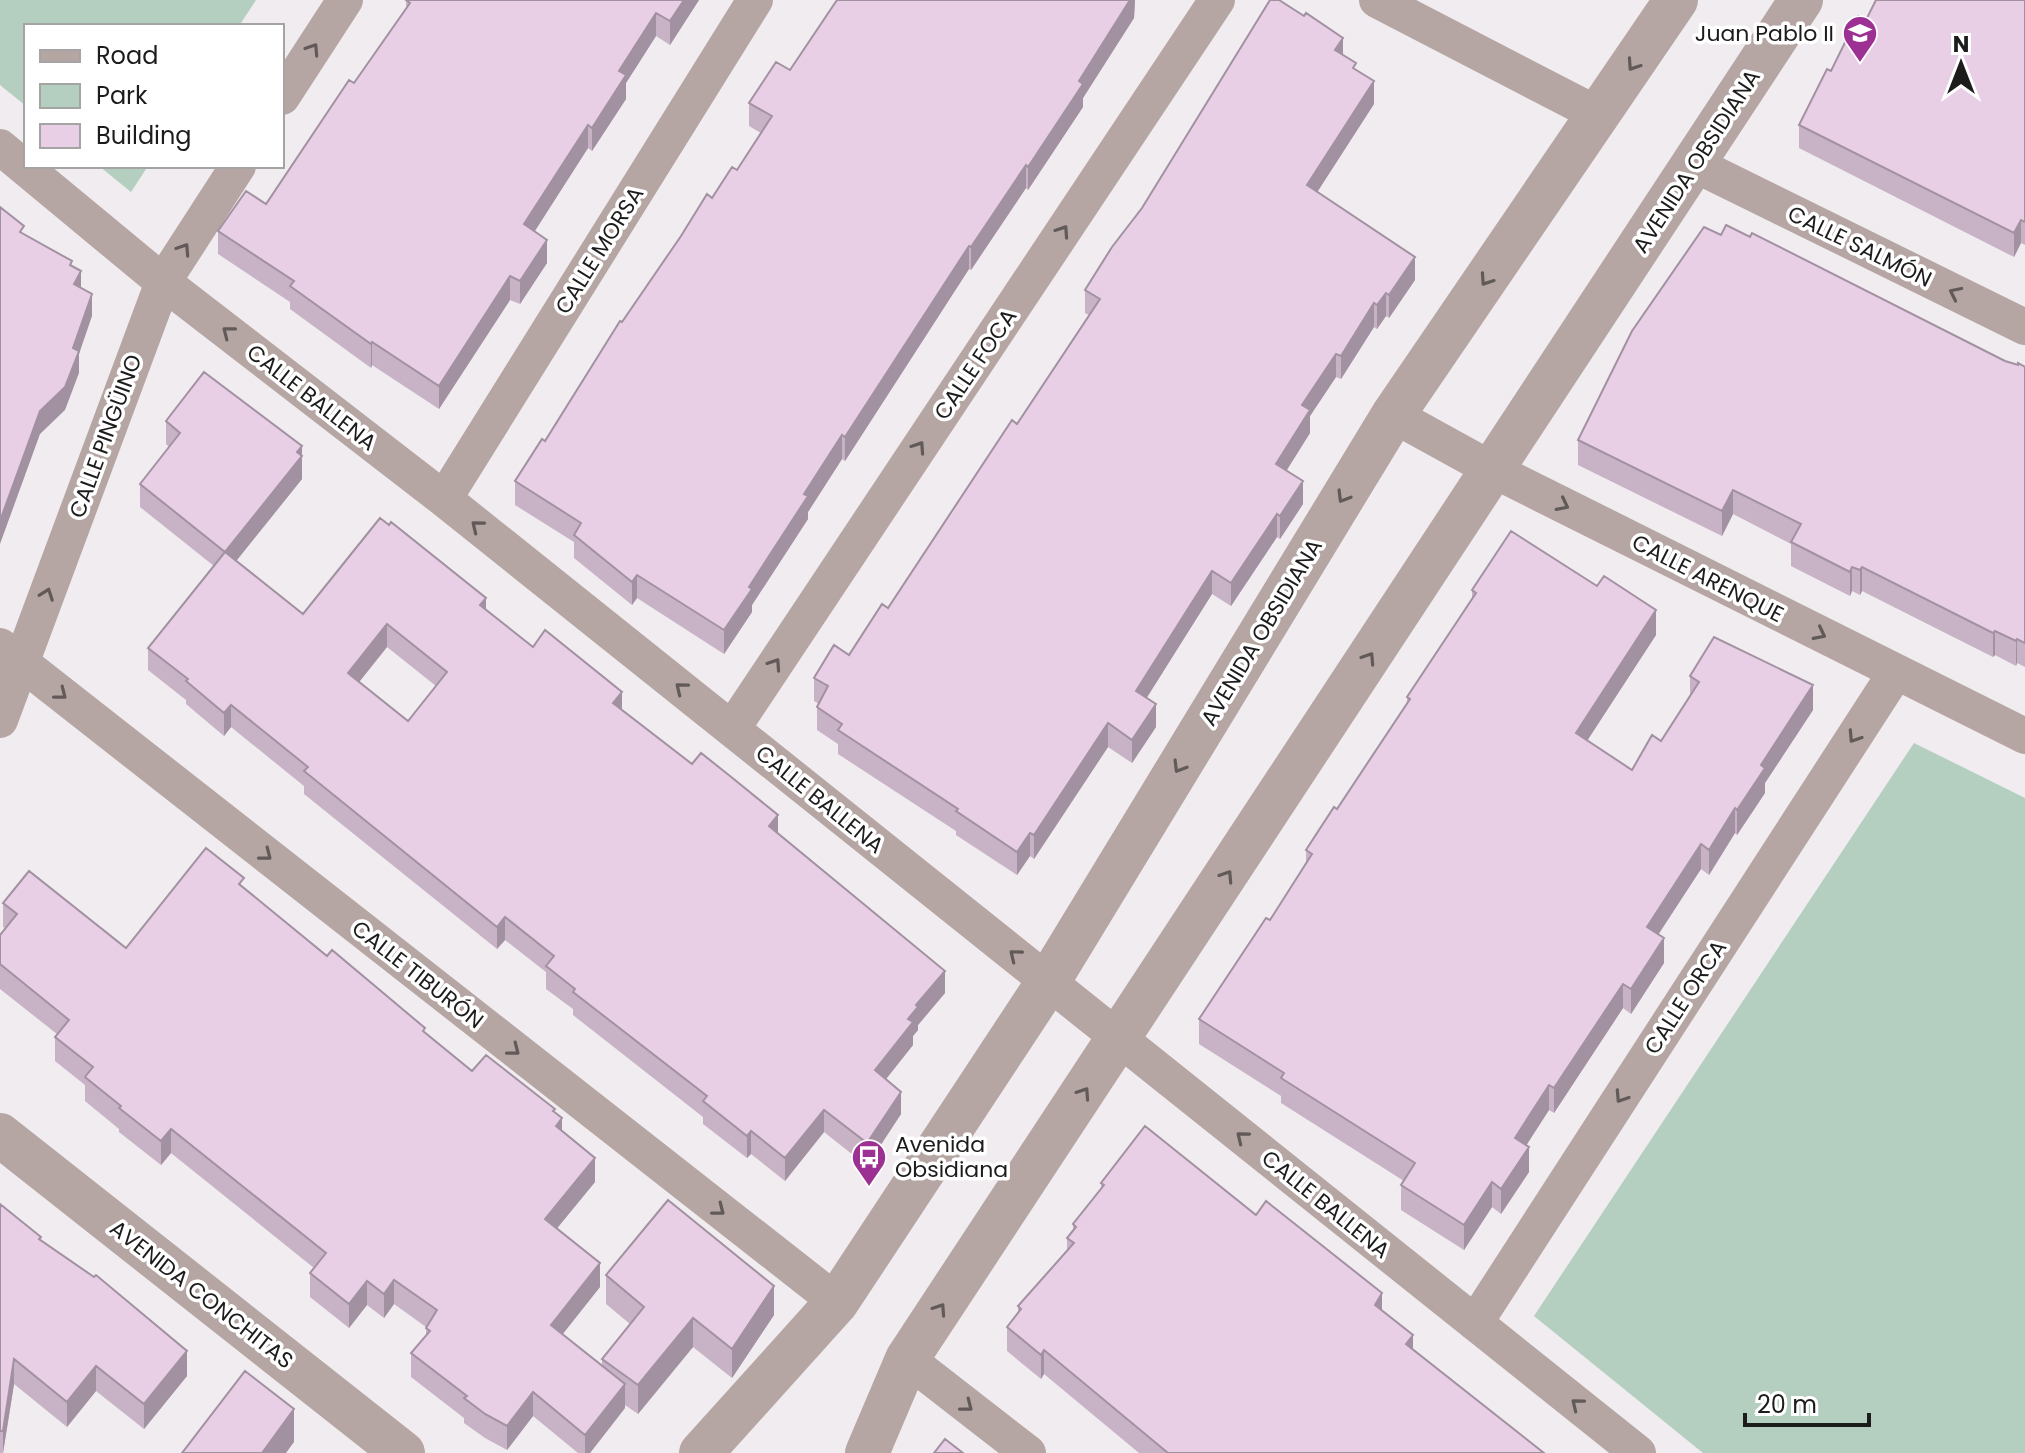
<svg xmlns="http://www.w3.org/2000/svg" width="2025" height="1453" font-family="Poppins,sans-serif">
	<style>
		.green { fill: #b4cebf }
		.lines { fill: none; stroke-linecap: round; stroke-linejoin: round }
		.minor { stroke: #b5a6a3; stroke-width: 36 }
		.tertiary { stroke: #b5a6a3; stroke-width: 44 }
		.wall { fill: #c8b2c6; fill-rule: evenodd }
		.shaded-wall { fill: #a291a1 }
		.building { fill: #e8cfe6; stroke: #a291a1; stroke-width: 2; fill-rule: evenodd }
		.oneway { stroke: #615a59 }
		.labels { text-anchor: middle; stroke-width: 7; stroke-linejoin: round; paint-order: stroke }
		.poi-label { font-size: 22px; fill: #1d1c1d; stroke: #fff; text-anchor: end }
		.street-label { font-size: 22px; fill: #1d1c1d; stroke: #fff }
	</style>
	<rect width="100%" height="100%" fill="#f0ecf0"/>
	<!-- green -->
	<path class="green" d="M0,0h256l-17,26h-213v80l-26,-21z
		M99,166h49l-17,26z
		M1914,743l111,55v655h-322l-169,-137z"/>
	<g class="lines">
		<!-- minor -->
		<path class="minor" d="M1377,0l222,115
			M282,97l63,-97
			M0,147l163,135 281,217 1194,954
			M1694,164l331,163
			M1393,415l100,55 532,266
			M444,499l311,-499
			M0,646l837,656
			M0,720l163,-438 75,-116
			M732,729l485,-729
			M1475,1323l421,-651
			M907,1359l121,94"/>
		<!-- tertiary -->
		<path class="tertiary" d="M0,1135l403,318
			M701,1453l136,-151 211,-320 345,-567 283,-415
			M867,1453l40,-94 894,-1359"/>
	</g>
	<!-- wall -->
	<path class="wall" d="M406,0h293l-29,45 -14,-9 -30,47v16l-34,52 -4,-3 -54,84 13,31 -27,41 -10,-4 -71,109 -67,-44 -1,3 -81,-59v-7l-72,-48v-23l48,-27 88,-121 52,-74z
		M1135,0l-1,18 -51,80v9l-55,83 -2,-2 -55,82 -2,-1 -124,192 -3,-2 -34,53v7l-56,86v7l-28,42 -87,-56 -5,7 -58,-47v-16l-59,-37v-24l30,-40 77,-119 90,-124 25,-28 24,-37 -12,-7v-23l41,-33z
		M2025,0v245l-4,-2 -7,14 -215,-109v-23l32,-54z
		M1343,55l13,15 18,34 -57,88 98,88 -26,38 -3,-2 -9,13 -3,-2 -33,52 -5,-2 -26,39v17l-23,37 16,34 -23,35 -3,-2 -46,69 -19,-12 -66,104 10,29 -24,36 -24,-16 -74,112 -4,-3 -13,19 -61,-40v-4l-118,-77v-10l-21,-14v-23l2,-3 -5,-3v-23l35,-23 39,-47 129,-184 72,-109 -4,-2v-23z
		M1721,235l284,126 20,6v300l-8,-4 -1,3 -21,-11 -2,2 -131,-66 -2,4 -8,-4 -2,5 -59,-30v-22l-58,-30 -11,22 -144,-71v-25z
		M166,421l136,58 -66,82 67,53 183,-4 47,37 89,63 156,123 167,160 -27,32v5l-5,6v9l-27,34 15,35 -34,52 -43,-34 -39,49 -34,-27 -4,4 -44,-34v-7l-130,-102v-6l-27,-20v-17l-41,-32 -8,9 -193,-155v-8l-73,-59 -7,9 -38,-32v-4l-38,-30v-22l66,-82 -74,-59v-23l29,-37 -3,-3zM387,647l49,39 -28,35 -49,-39z
		M1472,590l184,45 -69,105 45,30 29,-29 29,-45v-20l123,34 -48,73v10l-28,42 -2,-2 -26,42 -8,-6 -43,65 6,29 -33,51 -8,-6 -69,105 -5,-3 -23,35 3,27 -28,42 -9,-7 -28,43 -63,-40v-25l3,-4 -123,-78v-7l-82,-52v-25l71,-99 36,-56v-14l31,-41 70,-106v-6l65,-97z
		M244,889l228,182 83,42 7,18 33,51 -38,46 43,59 -38,47 40,32v-7l28,-35 -24,-20v-29l168,40 -42,63 -39,-31 -55,67 -13,-9v3l-35,45h-12l-45,-37 -26,34 -22,-12 -21,-15v-5l-53,-41v-24l15,-18v-8l-32,-23 -10,14 -17,-13 -18,23 -39,-31v-24l4,-5 -143,-115 -10,12 -42,-33v-3l-34,-28v-16l-30,-24v-24l2,-3 -57,-45v-54l5,-7 -2,-1v-24l123,45z
		M1101,1183l155,32 126,96 31,38 131,104h-405l-95,-79 -3,5 -34,-28v-24l11,-14v-7l49,-56v-12l6,-7v-7l28,-35z
		M0,1204l187,172 -43,53 -48,-38 -29,36 -53,-43 -11,69h-3z"/>
	<!-- shaded-wall -->
	<path class="shaded-wall" d="M684,0h15l-29,45v-24z
		M1130,0h5l-1,18 -51,80v9l-55,83v-23l51,-86z
		M656,13v23l-30,47v16l-34,52v-23l27,-57z
		M1343,38v23l-8,-11z
		M1374,81v23l-67,104v-23z
		M588,125v23l-64,100v-24z
		M1026,165v23l-55,82v-23z
		M2021,220v23l-7,14v-24z
		M547,240v23l-27,41v-23z
		M969,246v23l-124,192v-24z
		M1415,257v23l-26,38v-23z
		M81,271v23l-7,-10z
		M510,276v24l-71,109v-23z
		M1386,293v23l-9,13v-24z
		M92,294v22l-13,38v19l-14,37 -25,24 -40,110v-23l40,-110 33,-63z
		M1374,303v24l-33,52v-23z
		M372,342v23l-1,3v-24z
		M1336,354v23l-26,39v17l-34,54v-23l26,-59z
		M842,435v24l-34,53v7l-56,86v7l-28,42v-24l25,-43 55,-93z
		M302,446v33l-77,96v-23z
		M1303,481v23l-23,35v-23z
		M1733,490v24l-11,22v-25z
		M1277,514v23l-46,69v-23z
		M1852,567v24l-2,5v-24z
		M1862,567v24l-2,4v-25z
		M1212,571v23l-76,121v-24z
		M637,575v23l-5,7v-23z
		M486,598v23l-6,-16z
		M1656,610v25l-80,123v-25z
		M387,624v23l-39,49v-23z
		M1995,631v24l-2,2v-24z
		M2017,639v24l-1,3v-25z
		M1813,685v25l-48,73v10l-28,42v-25l24,-45z
		M622,692v22l-9,-11z
		M1156,704v23l-24,36v-23z
		M231,705v22l-7,9v-23z
		M1108,723v24l-74,112v-24z
		M1735,808v25l-26,42v-25z
		M778,815v23l-9,-12z
		M1030,833v23l-13,19v-23z
		M1701,844v25l-54,83v-25z
		M505,917v23l-8,9v-22z
		M1664,938v25l-33,51v-25z
		M945,971v22l-27,32v5l-5,6v9l-38,48v-23l33,-51 8,-14z
		M1623,984v24l-69,105v-25z
		M1549,1085v25l-34,53v-25z
		M901,1092v22l-34,52v-23z
		M824,1110v22l-39,49v-23z
		M562,1118v24l-6,-16z
		M171,1129v24l-10,12v-24z
		M751,1131v23l-4,4v-22z
		M1529,1147v25l-28,42v-25z
		M595,1158v24l-50,61v-24z
		M1492,1182v25l-28,43v-25z
		M600,1263v24l-49,62v-24z
		M394,1280v24l-10,14v-24z
		M367,1281v24l-18,23v-24z
		M774,1286v29l-42,63v-29z
		M1382,1293v24l-7,-12z
		M693,1318v29l-55,67v-29z
		M1413,1335v24l-7,-15z
		M1044,1350v24l-3,5v-24z
		M187,1351v25l-43,53v-25z
		M14,1359v25l-11,69v-22z
		M96,1366v25l-29,36v-25z
		M625,1384v24l-35,45h-5v-18z
		M533,1392v24l-26,34v-24z
		M294,1409v33l-8,11h-24z"/>
	<!-- building -->
	<path class="building" d="M406,0h278l-14,21 -14,-8 -37,58 7,4 -34,53 -4,-3 -64,99 23,16 -27,41 -10,-5 -71,110 -67,-44 -1,2 -81,-58 4,-5 -76,-50 28,-40 20,13 83,-124 5,3 56,-80z
		M837,0h293l-51,81 4,3 -55,83 -2,-2 -55,82 -2,-1 -124,191 -3,-2 -38,59 4,2 -59,91 3,2 -28,41 -87,-55 -5,7 -58,-47 7,-12 -66,-42 27,-42 3,2 75,-120 2,1 59,-86 26,-42 5,4 20,-31 5,3 35,-54 -23,-13 27,-41 14,8z
		M1270,0h9l25,16 2,-3 37,25 -8,12 21,13 -3,5 21,13 -67,104 108,72 -26,38 -3,-2 -9,12 -3,-2 -33,53 -5,-2 -34,51 8,5 -34,54 27,17 -23,35 -3,-2 -46,69 -19,-12 -76,120 20,13 -24,36 -24,-17 -74,112 -4,-2 -13,19 -61,-41 2,-2 -120,-79 4,-6 -25,-17 11,-21 -14,-8 20,-33 15,10 33,-51 6,4 124,-188 5,4 83,-125 -15,-9 27,-43 30,-39z
		M1876,0h149v222l-4,-2 -7,13 -215,-108 28,-56 4,2 27,-55 8,4z
		M0,207l24,19 -4,6 52,29 -2,4 11,6 -7,13 18,10 -19,54 6,3 -14,36 -25,24 -40,110z
		M1726,225l24,12 2,-4 253,128 13,4v-2l7,4v276l-8,-4 -1,2 -21,-10 -2,2 -131,-66 -2,3 -8,-3 -2,5 -59,-30 10,-18 -68,-34 -11,21 -144,-71 54,-109 72,-104 17,8z
		M204,372l98,74 -5,6 5,4 -77,96 -85,-68 40,-51 -14,-12z
		M380,518l9,7 2,-3 95,76 -6,7 53,42 12,-17 77,62 -9,11 79,61 9,-11 29,23 48,39 -9,11 176,145 -29,34 2,2 -10,12 5,3 -38,48 26,22 -34,51 -43,-33 -39,48 -34,-27 -4,5 -44,-35 4,-5 -134,-104 2,-3 -29,-23 8,-10 -49,-39 -8,10 -193,-156 4,-4 -77,-62 -7,8 -38,-32 2,-2 -40,-31 77,-96 78,62zM387,624l60,48 -39,49 -60,-48z
		M1511,531l86,55 7,-10 52,34 -80,123 56,37 20,-35 9,6 38,-59 -9,-6 24,-39 99,48 -52,80 4,3 -28,42 -2,-2 -26,42 -8,-6 -54,83 17,11 -33,51 -8,-5 -69,104 -5,-3 -34,53 14,9 -28,42 -9,-7 -28,43 -63,-40 14,-22 -134,-85 3,-5 -85,-54 67,-101 4,2 42,-66 -6,-4 28,-43 3,2 73,-110 -3,-2 69,-104 -4,-3z
		M206,848l38,30 -5,6 88,72 5,-6 93,78 -2,3 49,40 14,-16 69,54 -2,2 9,7 -6,8 39,32 -50,61 55,44 -49,62 74,59 -40,51 -52,-43 -26,34 -22,-12 -21,-16 3,-2 -56,-43 19,-22 -4,-3 11,-18 -43,-30 -10,14 -17,-13 -18,23 -39,-31 16,-20 -155,-124 -10,12 -42,-33 2,-2 -36,-29 8,-10 -38,-30 14,-17 -69,-56v-29l17,-21 -14,-11 26,-32 97,77z
		M1145,1126l111,89 10,-14 116,92 -7,12 38,30 -7,9 138,109h-376l-124,-103 -3,5 -34,-28 14,-18 -3,-3 56,-63 -7,-5 9,-11 -3,-3 31,-39 -3,-2z
		M668,1200l106,86 -42,63 -39,-31 -55,67 -36,-26 42,-52 -38,-32z
		M0,1204l41,33 -2,2 55,38 2,-2 91,76 -43,53 -48,-38 -29,36 -53,-43 -11,72h-3z
		M245,1371l49,38 -32,44h-80z
		M945,1439l18,14h-29z"/>
	<!-- one-way arrows -->
	<defs><path id="oneway-chevron" d="M-2-3.5L2.5 0L-2 3.5" fill="none" stroke-width="1.6" stroke-linecap="round" stroke-linejoin="round" transform="scale(2)"/></defs>
	<g class="oneway">
		<use href="#oneway-chevron" transform="translate(313 49) rotate(-57)"/>
		<use href="#oneway-chevron" transform="translate(1633 65) rotate(124)"/>
		<use href="#oneway-chevron" transform="translate(1063 231) rotate(-56)"/>
		<use href="#oneway-chevron" transform="translate(184 249) rotate(-57)"/>
		<use href="#oneway-chevron" transform="translate(1486 280) rotate(124)"/>
		<use href="#oneway-chevron" transform="translate(1955 293) rotate(-154)"/>
		<use href="#oneway-chevron" transform="translate(228 332) rotate(-142)"/>
		<use href="#oneway-chevron" transform="translate(919 447) rotate(-56)"/>
		<use href="#oneway-chevron" transform="translate(1343 497) rotate(121)"/>
		<use href="#oneway-chevron" transform="translate(1563 505) rotate(27)"/>
		<use href="#oneway-chevron" transform="translate(477 526) rotate(-141)"/>
		<use href="#oneway-chevron" transform="translate(47 594) rotate(-70)"/>
		<use href="#oneway-chevron" transform="translate(1820 634) rotate(27)"/>
		<use href="#oneway-chevron" transform="translate(1369 658) rotate(-57)"/>
		<use href="#oneway-chevron" transform="translate(775 664) rotate(-56)"/>
		<use href="#oneway-chevron" transform="translate(681 688) rotate(-141)"/>
		<use href="#oneway-chevron" transform="translate(61 694) rotate(38)"/>
		<use href="#oneway-chevron" transform="translate(1854 737) rotate(123)"/>
		<use href="#oneway-chevron" transform="translate(1179 767) rotate(121)"/>
		<use href="#oneway-chevron" transform="translate(266 855) rotate(38)"/>
		<use href="#oneway-chevron" transform="translate(1227 876) rotate(-57)"/>
		<use href="#oneway-chevron" transform="translate(1015 955) rotate(-141)"/>
		<use href="#oneway-chevron" transform="translate(514 1050) rotate(38)"/>
		<use href="#oneway-chevron" transform="translate(1084 1093) rotate(-56)"/>
		<use href="#oneway-chevron" transform="translate(1621 1097) rotate(123)"/>
		<use href="#oneway-chevron" transform="translate(1242 1137) rotate(-141)"/>
		<use href="#oneway-chevron" transform="translate(719 1210) rotate(38)"/>
		<use href="#oneway-chevron" transform="translate(940 1309) rotate(-56)"/>
		<use href="#oneway-chevron" transform="translate(1577 1404) rotate(-141)"/>
		<use href="#oneway-chevron" transform="translate(967 1406) rotate(38)"/>
	</g>
	<!-- icons -->
	<defs>
		<g id="school-pin" transform="scale(1.8)"><path d="M0 17L-7.5 6A9.5 9.5 0 1 1 7.5 6Z" fill="#9d3193" stroke="#fff"/><path d="M0-5L7-2L0 1L-7-2ZM-4 1L0 2.5L4 1V4Q0 6-4 4Z" fill="#fff"/></g>
		<g id="bus-pin" transform="scale(1.8)"><path d="M0 17L-7.5 6A9.5 9.5 0 1 1 7.5 6Z" fill="#9d3193" stroke="#fff"/><path d="M-5-6H5V4H4V6H2V4H-2V6H-4V4H-5ZM-3.5-4V0h7V-4ZM-3.5 1.2v1.5H-2V1.2ZM2 1.2v1.5H3.5V1.2Z" fill="#fff"/></g>
	</defs>
	<g fill-rule="evenodd">
		<use href="#school-pin" x="1860" y="33"/>
		<use href="#bus-pin" x="869" y="1157"/>
	</g>
	<g class="labels">
		<!-- poi labels -->
		<g class="poi-label">
			<text x="1834" y="41">Juan Pablo II</text>
			<text x="895" y="1152" text-anchor="start">Avenida<tspan x="895" dy="25">Obsidiana</tspan></text>
		</g>
		<!-- street labels -->
		<g class="street-label">
			<text transform="translate(1696 161) rotate(-57)" y="8">AVENIDA OBSIDIANA</text>
			<text transform="translate(1860 246) rotate(26)" y="8">CALLE SALMÓN</text>
			<text transform="translate(599 250) rotate(-58)" y="8">CALLE MORSA</text>
			<text transform="translate(975 364) rotate(-56)" y="8">CALLE FOCA</text>
			<text transform="translate(312 397) rotate(38)" y="8">CALLE BALLENA</text>
			<text transform="translate(105 436) rotate(-70)" y="8">CALLE PINGÜINO</text>
			<text transform="translate(1708 578) rotate(27)" y="8">CALLE ARENQUE</text>
			<text transform="translate(1261 632) rotate(-59)" y="8">AVENIDA OBSIDIANA</text>
			<text transform="translate(820 799) rotate(39)" y="8">CALLE BALLENA</text>
			<text transform="translate(418 974) rotate(38)" y="8">CALLE TIBURÓN</text>
			<text transform="translate(1685 997) rotate(-57)" y="8">CALLE ORCA</text>
			<text transform="translate(1326 1204) rotate(39)" y="8">CALLE BALLENA</text>
			<text transform="translate(202 1294) rotate(38)" y="8">AVENIDA CONCHITAS</text>
		</g>
	</g>
	<!-- legend -->
	<rect x="24" y="24" width="260" height="144" fill="#ffffff" stroke="#a5a4a5" stroke-width="2"/>
	<rect x="40" y="50" width="40" height="12" fill="#b5a6a3" stroke="#a5a4a5" stroke-width="2"/>
	<text x="96" y="64" font-size="24" fill="#1d1c1d">Road</text>
	<rect x="40" y="84" width="40" height="24" fill="#b4cebf" stroke="#a5a4a5" stroke-width="2"/>
	<text x="96" y="104" font-size="24" fill="#1d1c1d">Park</text>
	<rect x="40" y="124" width="40" height="24" fill="#e8cfe6" stroke="#a5a4a5" stroke-width="2"/>
	<text x="96" y="144" font-size="24" fill="#1d1c1d">Building</text>
	<!-- north arrow -->
	<g transform="translate(1961 64)" stroke="#ffffff" stroke-width="6" paint-order="stroke">
	<path d="M0-6L14 30L0 20L-14 30Z" fill="#1d1c1d"/>
	<text y="-12" font-size="22" font-weight="bold" text-anchor="middle" fill="#1d1c1d">N</text>
	</g>
	<!-- scale -->
	<path d="M1745 1413v12h124v-12" fill="none" stroke="#1d1c1d" stroke-width="4"/>
	<text x="1757" y="1413" font-size="24" fill="#1d1c1d" stroke="#ffffff" stroke-width="6" paint-order="stroke">20 m</text>
</svg>
